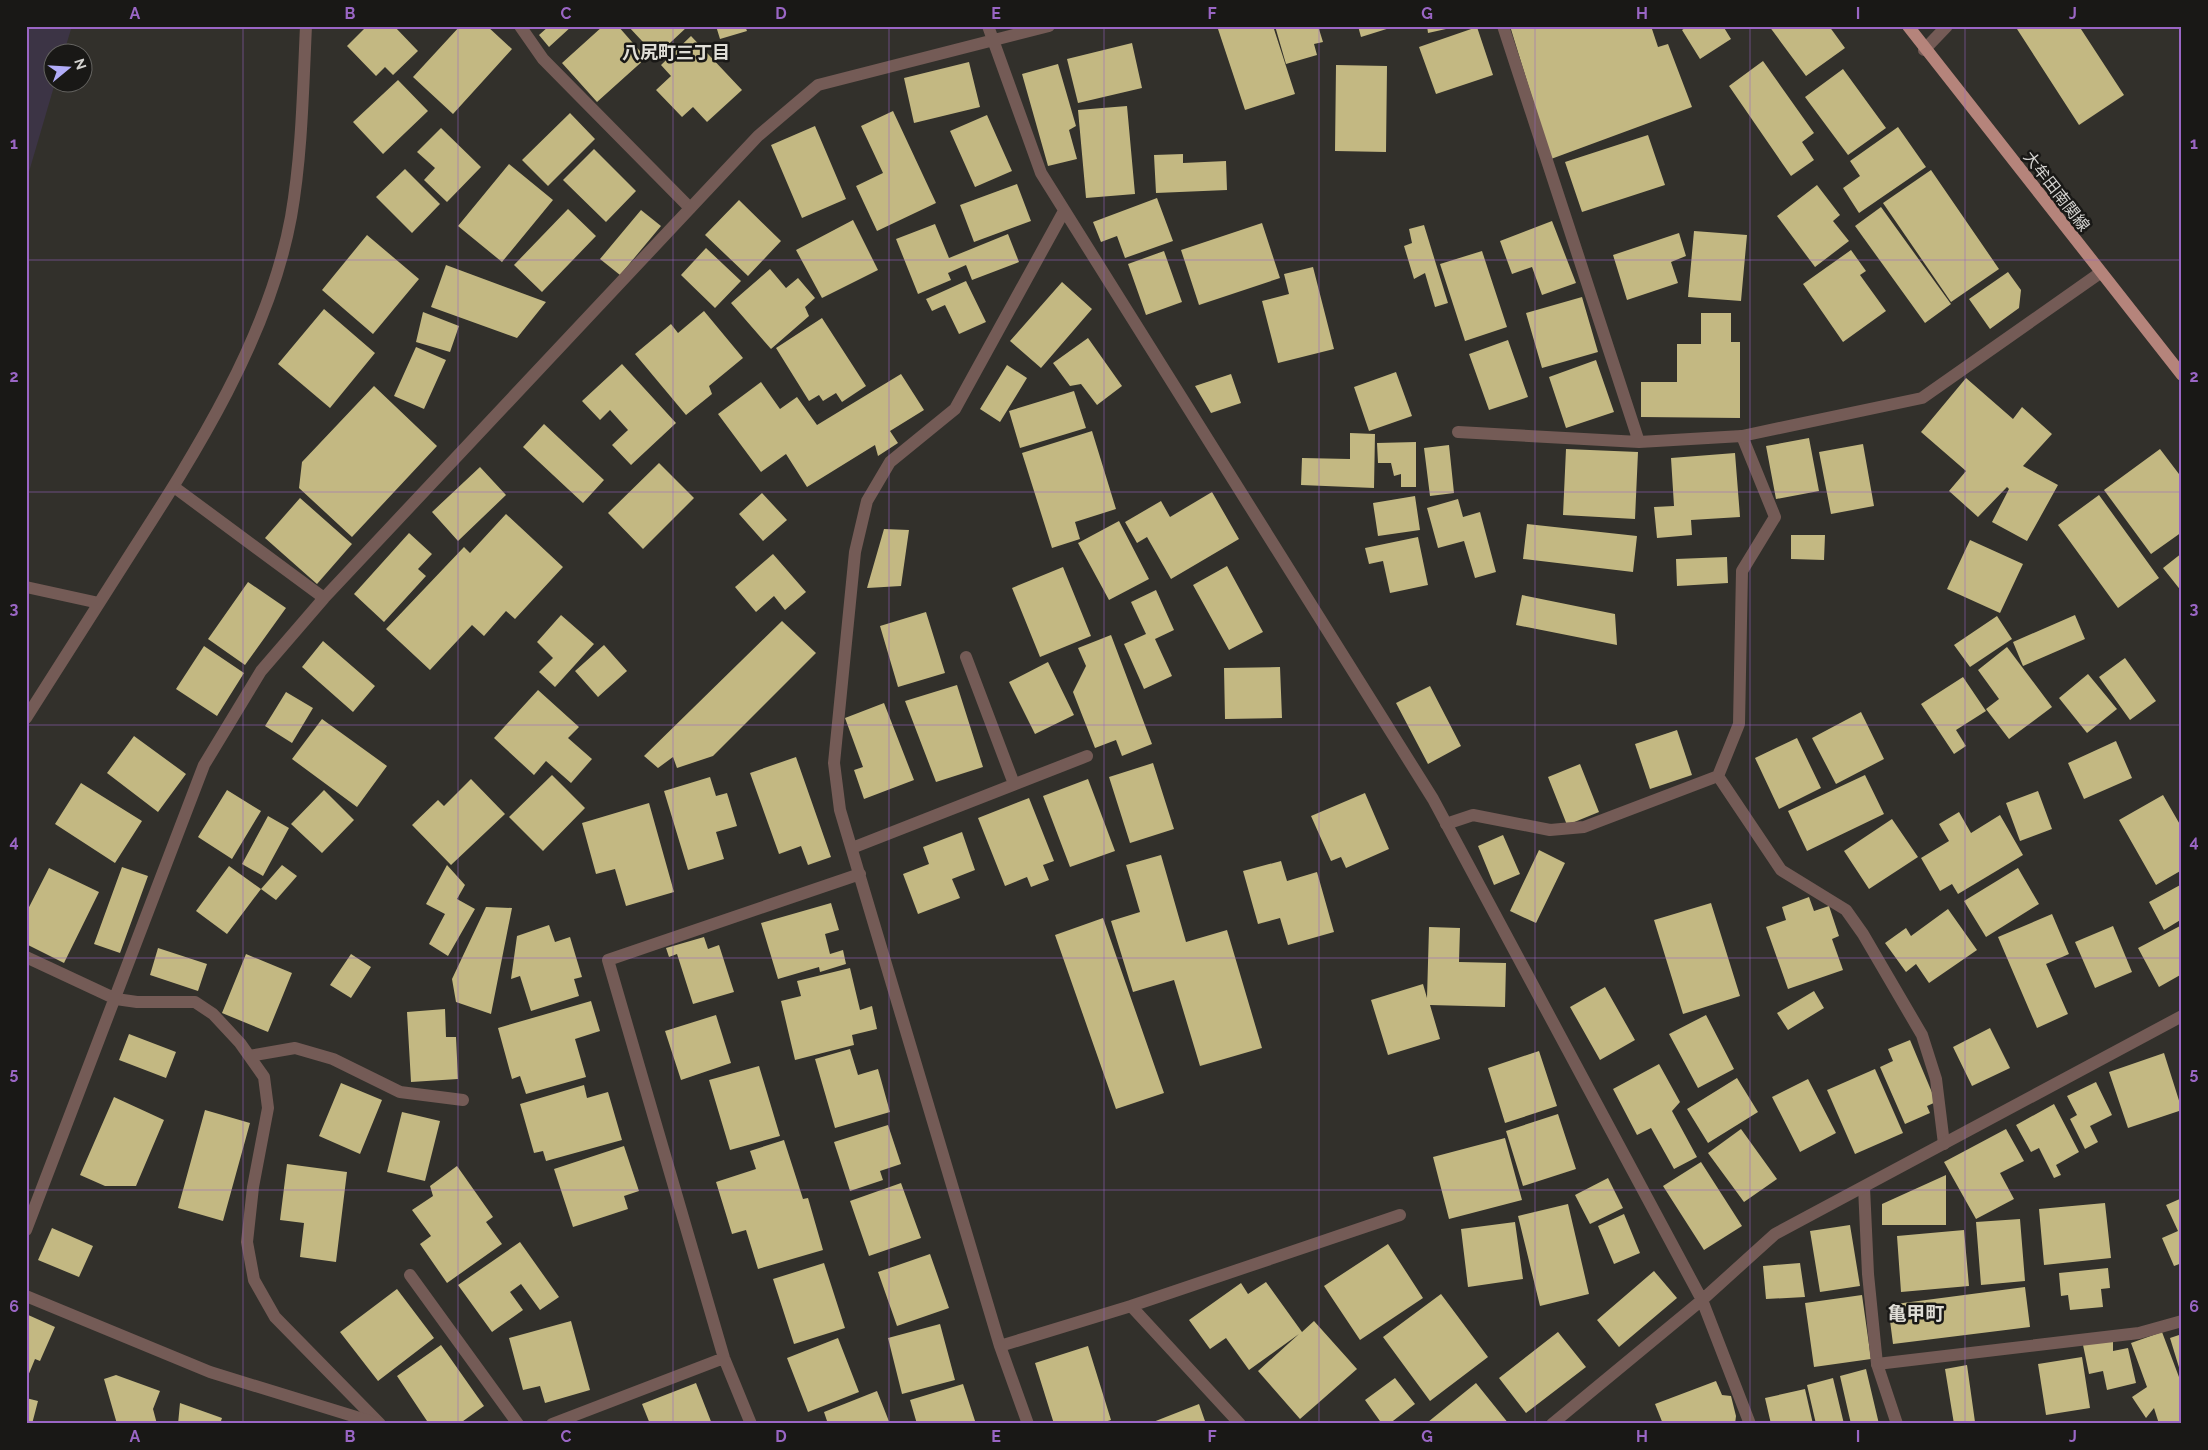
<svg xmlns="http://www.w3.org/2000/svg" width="2208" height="1450" font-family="Raleway,'Noto Sans JP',sans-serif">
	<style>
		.industrial { fill: #3c3445 }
		.building { fill: #c3b882 }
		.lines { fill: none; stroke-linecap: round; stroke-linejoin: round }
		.service { stroke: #745b56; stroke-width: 12 }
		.minor { stroke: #745b56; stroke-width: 12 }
		.tertiary { stroke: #745b56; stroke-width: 12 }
		.primary { stroke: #b5847b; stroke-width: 12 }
		.grid { fill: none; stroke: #9a66c5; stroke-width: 1; stroke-opacity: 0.55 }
		.labels { text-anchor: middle; stroke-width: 5; stroke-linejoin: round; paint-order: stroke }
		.street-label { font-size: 16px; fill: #d4d3d0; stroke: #191816 }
		.neighbourhood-label { font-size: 18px; font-weight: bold; fill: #e0ded7; stroke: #191816 }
		.quarter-label { font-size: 19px; font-weight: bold; fill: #e0ded7; stroke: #191816 }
		.neatline { fill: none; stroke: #9a66c5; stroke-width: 2 }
		.grid-label { font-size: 16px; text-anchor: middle; font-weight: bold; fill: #9a66c5 }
	</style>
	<rect width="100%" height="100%" fill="#32302b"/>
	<!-- industrial -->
	<path class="industrial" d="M26,26h46l-8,26h-12v30l3,1 -29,99z"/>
	<!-- building -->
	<path class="building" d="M367,26h27l24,25 -25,24 -8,-8 -9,9 -29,-30z
		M460,26h27l25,23 -59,65 -40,-37z
		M549,26h23l-23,21 -10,-12z
		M603,26h15l28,32 -49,44 -35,-39z
		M628,26h58l1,1 -31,29z
		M716,26h29l2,5 -27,8z
		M1217,26h56l22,68 -50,16z
		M1275,26h43l5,16 -9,2 3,11 -31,9z
		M1358,26h35v1l-32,10z
		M1427,26h28v1l-27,6z
		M1510,26h141l7,21 10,-3 24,63 -141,52z
		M1688,26h35l8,13 -31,20 -18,-29z
		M1769,26h60l16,22 -39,28z
		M2021,26h58l45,69 -45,30 -62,-96z
		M1477,27l16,48 -57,19 -17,-47z
		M691,36l51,54 -35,32 -14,-15 -11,10 -26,-27 15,-14 -10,-11z
		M1132,43l10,45 -64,15 -11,-44z
		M1763,61l51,72 -12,9 12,18 -23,16 -62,-90z
		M969,62l11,45 -66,16 -10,-45z
		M1058,64l18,62 -7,4 8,29 -29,7 -26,-92z
		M1336,65l51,1 -1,86 -51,-1z
		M1843,69l43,59 -38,27 -43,-58z
		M398,80l30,31 -45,43 -30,-32z
		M1127,106l8,88 -49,4 -8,-88z
		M893,111l43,92 -59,28 -21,-45 27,-13 -22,-47z
		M570,113l25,26 -47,47 -26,-26z
		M987,115l25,56 -37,16 -25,-56z
		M815,126l31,73 -44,19 -31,-73z
		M1898,127l28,40 -67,46 -16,-25 17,-12 -10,-15z
		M441,128l40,39 -34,35 -23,-22 11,-12 -18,-16z
		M1648,135l17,50 -83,27 -17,-50z
		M594,149l42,42 -30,31 -43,-42z
		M1183,154v9l43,-2 1,29 -71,3 -2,-38z
		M509,164l44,36 -51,62 -44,-36z
		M405,169l35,35 -28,29 -36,-36z
		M1931,170l68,99 -48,33 -68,-99z
		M1017,184l14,37 -57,21 -14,-37z
		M1817,185l23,30 -7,6 16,20 -34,26 -38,-51z
		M1157,198l16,43 -48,17 -8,-22 -16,6 -8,-20z
		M739,200l42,41 -33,35 -43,-41z
		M1881,207l70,97 -26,19 -70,-97z
		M568,209l28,27 -54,56 -28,-27z
		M641,210l20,16 -41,49 -20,-16z
		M853,220l25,50 -56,28 -26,-48z
		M1552,221l24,62 -34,12 -10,-28 -20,7 -12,-33z
		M1262,223l18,55 -81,27 -18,-55z
		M935,224l14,34 59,-24 11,28 -47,18 -6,-15 -18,8 3,7 -33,14 -22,-55z
		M1424,225l24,78 -13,4 -10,-34 -11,6 -10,-33 8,-3 -3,-14z
		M1694,231l53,4 -6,66 -53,-4z
		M1679,233l7,23 -15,6 7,21 -51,17 -14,-45z
		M367,235l52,44 -46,55 -51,-44z
		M706,248l35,33 -26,27 -34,-33z
		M1851,250l15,21 -6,4 26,36 -43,31 -40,-58z
		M1164,251l18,51 -36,13 -18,-51z
		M1482,251l25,76 -42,14 -25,-77z
		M446,265l100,37 -29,36 -86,-31z
		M1313,267l21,82 -56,14 -16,-62 27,-7 -5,-20z
		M770,269l16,19 12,-10 17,20 -10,9 4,9 -38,33 -40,-46z
		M2008,272l13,18 -2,18 -29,21 -21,-30z
		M966,281l20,41 -27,12 -14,-29 -13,6 -6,-12z
		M1062,282l30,27 -51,59 -31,-27z
		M1582,297l16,55 -56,16 -16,-55z
		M324,309l51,44 -45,55 -52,-44z
		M704,311l39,47 -34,28 3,8 -26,21 -51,-61 36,-30 7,9z
		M423,312l36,14 -9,26 -34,-10z
		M1701,313h30v29h9v76l-99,-1v-35h36v-38h24z
		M822,318l44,68 -24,16 -6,-9 -13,8 -4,-6 -10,6 -33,-53z
		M1088,338l34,48 -25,19 -16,-21 -11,2 -17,-23z
		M1508,340l20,57 -39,13 -20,-56z
		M416,347l30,13 -22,49 -30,-13z
		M1596,360l18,52 -48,16 -17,-51z
		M622,364l54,59 -45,42 -19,-20 16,-15 -18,-20 -10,10 -18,-19z
		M1007,365l20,13 -27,44 -20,-13z
		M1396,372l16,44 -43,15 -15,-44z
		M901,374l23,36 -34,21 8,12 -20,13 -3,-11 -68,42 -21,-33 -25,18 -43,-58 43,-32 19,27 17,-12 20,28z
		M1231,374l10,29 -30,10 -16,-27z
		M1966,378l47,41 9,-12 30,27 -29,32 35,19 -31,56 -35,-19 17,-33 -2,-2 -29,30 -29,-26 17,-20 -45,-39z
		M374,386l63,60 -85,91 -53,-49 3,-26z
		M1074,391l12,37 -66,20 -11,-37z
		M544,424l60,56 -21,23 -60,-56z
		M1092,431l24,78 -41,13 5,17 -28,9 -30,-95z
		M1350,433l25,1 -1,54 -73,-3 1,-27 48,1z
		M1809,438l10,53 -43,8 -10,-53z
		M1416,442v45h-15v-13l-7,2 -3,-13h-13l-1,-20z
		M1863,444l11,62 -43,8 -12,-62z
		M1449,445l5,48 -24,3 -6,-48z
		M1566,449l72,3 -3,67 -72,-4z
		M2160,449l22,29v54l-31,22 -47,-64z
		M1735,453l5,64 -49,3 1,15 -35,3 -3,-31 20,-1 -3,-48z
		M659,463l35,35 -51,51 -35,-36z
		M480,467l26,28 -48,46 -26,-29z
		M1212,492l27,47 -68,40 -24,-42 -10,6 -12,-21 36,-21 9,16z
		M762,493l25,27 -24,21 -24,-27z
		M2099,495l60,83 -41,30 -60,-83z
		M1415,496l5,34 -42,6 -5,-33z
		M300,498l52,46 -35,40 -52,-46z
		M1458,499l5,18 17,-5 16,60 -21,6 -11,-37 -26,7 -11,-40z
		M506,514l57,53 -48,52 -9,-8 -22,25 -12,-11 -42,45 -44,-41 78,-82 6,6z
		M1119,521l30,58 -40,21 -31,-57z
		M1527,524l110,12 -4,36 -110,-13z
		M884,529l25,1 -8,56 -34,2z
		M409,533l23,21 -14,15 8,7 -42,46 -30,-28z
		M1791,535h34l-1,25 -33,-1z
		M1418,537l10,48 -38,8 -7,-32 -14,3 -4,-16z
		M1970,540l53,24 -23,49 -53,-24z
		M2182,553v39l-19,-24z
		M773,554l33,38 -21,18 -11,-14 -18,16 -21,-25z
		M1727,557l1,26 -51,3 -1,-27z
		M1227,566l36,66 -34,18 -36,-65z
		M1063,567l28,69 -51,21 -28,-69z
		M248,582l38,26 -41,57 -37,-26z
		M1156,590l18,40 -19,9 17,37 -28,13 -20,-45 22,-10 -15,-32z
		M1522,595l93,19 2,31 -101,-20z
		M926,612l19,61 -47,14 -18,-61z
		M561,615l33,29 -39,43 -16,-15 14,-14 -16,-16z
		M2075,615l10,24 -62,27 -10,-24z
		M1997,616l15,23 -42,28 -16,-22z
		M782,621l34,32 -103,103 -36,12 -4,-11 -15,11 -14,-12z
		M1111,635l41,109 -30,12 -6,-16 -21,8 -22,-56 13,-26 -8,-18z
		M323,641l52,45 -22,26 -51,-45z
		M604,645l23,26 -29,26 -23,-26z
		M204,646l40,27 -27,43 -41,-27z
		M2007,647l45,60 -43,32 -23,-30 13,-10 -21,-29z
		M2125,658l31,43 -26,19 -31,-43z
		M1048,662l26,53 -39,19 -26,-52z
		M1280,667l2,51 -57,1 -1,-51z
		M2088,674l29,35 -30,24 -28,-35z
		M1963,677l23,34 -30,19 10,16 -12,8 -33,-50z
		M957,685l26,82 -47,15 -31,-81z
		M1430,686l31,60 -33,18 -32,-61z
		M538,690l41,37 -11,11 24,21 -21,24 -25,-22 -12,14 -40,-37z
		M286,692l27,16 -21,35 -27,-17z
		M884,703l30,77 -50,19 -10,-29 9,-3 -18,-49z
		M1861,712l23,47 -48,25 -24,-46z
		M322,719l65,47 -30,41 -65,-48z
		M1677,730l15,45 -42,14 -15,-45z
		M134,736l52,38 -28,38 -51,-39z
		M1797,738l24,50 -42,21 -24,-51z
		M2116,741l16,37 -48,21 -16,-36z
		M796,757l35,100 -23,8 -7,-19 -22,8 -29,-81z
		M1153,763l21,66 -44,14 -21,-66z
		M1580,764l19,48 -32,13 -19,-48z
		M552,775l33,33 -42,43 -34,-34z
		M1865,775l19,39 -77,37 -19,-40z
		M710,777l6,19 11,-3 10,33 -21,6 8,27 -36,11 -24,-79z
		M471,779l34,35 -54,51 -39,-40 26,-25 6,6z
		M1088,779l27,72 -45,16 -27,-71z
		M81,783l61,38 -27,42 -60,-39z
		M227,790l34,21 -29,48 -34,-22z
		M324,790l30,30 -32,33 -31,-29z
		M2038,791l14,38 -32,12 -14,-38z
		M1365,793l24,56 -43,19 -5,-11 -10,4 -20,-45z
		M2163,795l19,33v42l-26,15 -37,-65z
		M1029,798l25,63 -11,4 6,15 -18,7 -4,-10 -22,9 -27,-68z
		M649,803l25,89 -48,14 -11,-37 -19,5 -14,-51z
		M1959,812l12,21 29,-18 23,40 -65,39 -6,-10 -12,7 -19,-33 28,-17 -10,-17z
		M268,816l21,12 -26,48 -21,-12z
		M1892,819l26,38 -49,32 -25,-38z
		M962,832l13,38 -23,9 8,19 -42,16 -15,-40 26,-10 -6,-17z
		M1503,835l17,39 -26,11 -16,-39z
		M1539,850l26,13 -29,60 -26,-12z
		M1161,855l25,87 41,-12 35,118 -62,18 -26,-86 -41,12 -22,-71 29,-9 -14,-47z
		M1281,861l6,20 30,-9 17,60 -46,13 -8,-27 -22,6 -15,-53z
		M282,865l15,11 -21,24 -15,-11z
		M447,865l18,20 -8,14 18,10 -27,47 -19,-12 16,-30 -19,-10z
		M229,866l32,23 -34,45 -31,-23z
		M122,867l26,9 -28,77 -26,-9z
		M49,868l50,24 -35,71 -38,-19v-31z
		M2018,868l21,36 -53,33 -22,-36z
		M2182,884v35l-18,11 -15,-28z
		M1809,897l5,14 15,-5 10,30 -7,3 11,31 -55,19 -22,-62 20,-7 -4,-13z
		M831,903l8,27 -14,4 5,20 13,-4 3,14 -26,8 -1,-5 -41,12 -17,-56z
		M1711,903l29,93 -57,18 -29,-94z
		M486,907l26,1 -21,106 -35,-12 -4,-23z
		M1948,909l29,41 -48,33 -13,-19 -10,8 -21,-29 21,-15 5,8z
		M2052,914l17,40 -23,10 22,50 -31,14 -39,-91z
		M1103,918l61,175 -48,16 -61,-174z
		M549,925l6,17 15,-5 12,40 -8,2 5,17 -48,15 -11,-35 -9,3 6,-43z
		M2113,926l19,46 -37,16 -20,-46z
		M2180,926l2,48 -23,13 -21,-39z
		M1429,927l31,1 -1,34 47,1 -1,44 -75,-2 10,34 -52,16 -17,-55 52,-16 4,14z
		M704,937l4,12 11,-4 15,47 -41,12 -16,-50 -8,3 -3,-9z
		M158,948l49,16 -9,27 -48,-16z
		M246,954l46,19 -24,59 -46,-19z
		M351,954l20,13 -20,31 -21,-13z
		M850,968l10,42 12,-4 5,23 -25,6 2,10 -59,15 -14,-59 20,-5 -4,-15z
		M1605,987l30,53 -35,20 -30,-53z
		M1814,991l10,17 -36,22 -11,-17z
		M591,1001l9,30 -25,8 11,38 -60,17 -6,-18 -8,3 -14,-51z
		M445,1009l1,28h10l2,42 -47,3 -4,-70z
		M716,1015l15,48 -50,17 -16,-49z
		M1706,1015l28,54 -36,19 -29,-54z
		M1990,1028l20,40 -38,18 -19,-39z
		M129,1034l47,18 -10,26 -47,-18z
		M1910,1040l26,62 -9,4 3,7 -25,11 -25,-57 13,-6 -5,-12z
		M850,1049l8,26 20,-6 12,43 -55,16 -20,-69z
		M1539,1051l18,55 -52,17 -17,-55z
		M2164,1053l18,57 -54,18 -19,-56z
		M1659,1064l21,38 -8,9 25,46 -23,12 -23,-41 -14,7 -24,-46z
		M759,1066l21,70 -50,14 -21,-70z
		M1875,1069l28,64 -48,21 -28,-64z
		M1737,1078l21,34 -50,31 -21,-34z
		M1808,1079l28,54 -36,19 -28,-55z
		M2096,1082l16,33 -22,11 8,16 -13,7 -15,-30 7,-4 -10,-19z
		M341,1083l41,17 -22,54 -41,-18z
		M584,1085l3,13 21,-6 14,48 -76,21 -3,-10 -9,2 -14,-49z
		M114,1097l50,23 -28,66h-31l-25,-11z
		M2054,1104l25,48 -23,13 5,10 -7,3 -15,-30 -8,4 -15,-27z
		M205,1110l45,13 -27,98 -45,-13z
		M402,1112l38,9 -15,60 -38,-9z
		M1558,1114l18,55 -53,17 -17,-55z
		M888,1125l13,39 -21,7 3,9 -33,11 -16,-49z
		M1741,1129l36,50 -33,23 -36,-49z
		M2006,1129l18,32 -24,12 14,26 -38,20 -32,-57z
		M1505,1138l17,62 -73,19 -16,-62z
		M784,1140l19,59 5,-1 15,52 -65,19 -12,-39 -14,4 -16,-52 40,-13 -6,-18z
		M624,1146l15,45 -15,5 4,13 -55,18 -19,-58z
		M1701,1162l41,64 -38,24 -41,-64z
		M287,1164l60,8 -11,90 -36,-5 4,-34 -24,-3z
		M457,1166l36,51 -7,5 16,22 -55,39 -27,-39 11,-8 -19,-26 21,-14 -3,-10z
		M1946,1175v50h-64v-21z
		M1608,1178l15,30 -33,16 -15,-29z
		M901,1183l20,55 -52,18 -19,-55z
		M2182,1198v65l-8,3 -12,-28 16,-7 -12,-26z
		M2105,1203l6,55 -67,7 -5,-56z
		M1568,1204l21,90 -49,12 -22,-90z
		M1624,1214l16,39 -26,11 -16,-38z
		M2020,1219l5,62 -44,4 -5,-63z
		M1515,1222l8,57 -55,8 -7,-58z
		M1850,1225l10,61 -40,6 -10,-61z
		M52,1228l41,18 -14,31 -41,-17z
		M1964,1230l5,56 -68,6 -4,-56z
		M520,1242l39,55 -19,13 -19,-26 -11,8 13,18 -31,22 -34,-47z
		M1388,1244l35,54 -63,42 -36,-54z
		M930,1254l19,54 -52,18 -19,-54z
		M824,1263l21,65 -51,16 -21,-65z
		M1800,1263l5,34 -39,2 -3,-33z
		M2108,1268l2,20 -9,1 2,18 -33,3 -2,-15 -7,1 -2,-23z
		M1654,1271l23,27 -58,49 -22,-27z
		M1266,1282l36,50 12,-11 43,48 -57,50 -42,-48 41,-37 -50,36 -23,-32 -16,11 -21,-29 52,-37 7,11z
		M2025,1287l5,40 -137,17 -5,-39z
		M397,1289l37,49 -56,43 -38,-49z
		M1441,1294l47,63 -58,44 -47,-64z
		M1862,1295l9,64 -57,8 -9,-64z
		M26,1314l29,13 -15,34 -5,-2 -7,17z
		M571,1321l19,69 -45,13 -5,-17 -17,4 -14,-52z
		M940,1324l15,56 -53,14 -14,-56z
		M1558,1332l28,35 -60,46 -27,-35z
		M2162,1332l20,53v39h-23l-5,-16 -8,10 -14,-21 15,-10 -16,-44z
		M2182,1334v40h-1l-11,-36z
		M838,1338l21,54 -51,20 -21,-54z
		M2113,1338v13l15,-3 8,35 -29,7 -4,-19 -14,3 -6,-29z
		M441,1345l43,61 -25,18h-30l-32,-48z
		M1088,1346l23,74 -13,4h-44l-19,-61z
		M2082,1357l8,51 -44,7 -8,-51z
		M1967,1365l8,57 -21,2 -9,-55z
		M1866,1369l13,55h-28l-11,-48z
		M116,1375l44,16 -7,18 4,15h-40l-13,-45z
		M1395,1378l20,26 -26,20h-7l-17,-24z
		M1833,1378l11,46h-28l-9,-39z
		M1716,1381l6,14 9,1 5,20 -1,8h-72l-8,-20z
		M696,1383l16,41h-62l-8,-20z
		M1476,1383l33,41h-79l-2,-2z
		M963,1384l13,40h-59l-7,-24z
		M1805,1389l8,35h-42l-6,-26z
		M877,1391l13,33h-62l-4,-12z
		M26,1398l12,3 -6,23h-6z
		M180,1403l42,15 -2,6h-42z
		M1199,1404l7,20h-58z"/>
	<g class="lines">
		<!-- service -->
		<path class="service" d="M520,26l23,33 147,149
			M1718,776l63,94 65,40 17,24 59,101 14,44 8,65
			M1446,824l27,-9 77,15 34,-3 134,-51 21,-52 3,-153 33,-54 -33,-81
			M116,999l21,3h58l18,12 27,29 24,34 4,31 -15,79 -6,55 7,38 21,37 105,107
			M249,1056l46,-8 38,11 67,33 63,8
			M1864,1187l4,87 9,90 20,60"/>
		<!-- minor -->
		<path class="minor" d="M988,26l53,147 392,626 269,501 48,124
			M1503,26l136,416
			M1458,432l181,10 103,-6 180,-38 178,-125
			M174,487l150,111
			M966,657l48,127
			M852,848l235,-92
			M26,957l90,42
			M26,1230l178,-465 57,-94 63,-73 434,-462 60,-51 231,-59
			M410,1275l108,149
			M26,1296l184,76 169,52
			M1131,1306l269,-91
			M1000,1346l131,-40 109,118
			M1877,1364l262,-31 43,-12
			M552,1424l172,-66
			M751,1424l-27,-66 -116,-398 252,-86
			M1028,1424l-28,-78 -160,-536 -6,-47 21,-211 12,-51 23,-39 65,-53 109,-198
			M1552,1424l150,-124 73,-66 407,-218"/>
		<!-- tertiary -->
		<path class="tertiary" d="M1924,50l23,-24
			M26,587l73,16
			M26,718c35,-55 70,-110 105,-165 65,-101 138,-216 160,-336 11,-63 12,-128 15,-191"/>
		<!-- primary -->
		<path class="primary" d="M1908,26l274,349"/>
	</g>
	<!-- grid -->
	<path class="grid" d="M243,26v1398M458,26v1398M673,26v1398M889,26v1398M1104,26v1398M1319,26v1398M1535,26v1398M1750,26v1398M1965,26v1398M26,260h2156M26,492h2156M26,725h2156M26,958h2156M26,1190h2156"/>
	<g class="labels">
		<!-- street labels -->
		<g class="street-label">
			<text transform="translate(2057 191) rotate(52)" y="6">大牟田南関線</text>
		</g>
		<!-- neighbourhood labels -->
		<g class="neighbourhood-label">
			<text x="676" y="59">八尻町三丁目</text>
		</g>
		<!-- quarter labels -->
		<g class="quarter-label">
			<text x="1916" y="1320">亀甲町</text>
		</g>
	</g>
	<!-- border -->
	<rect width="2208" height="1450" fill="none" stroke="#191816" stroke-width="55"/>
	<!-- north arrow -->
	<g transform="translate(68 68) rotate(72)"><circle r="24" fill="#191816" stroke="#646360"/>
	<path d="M0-4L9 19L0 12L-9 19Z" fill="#b2adf9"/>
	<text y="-8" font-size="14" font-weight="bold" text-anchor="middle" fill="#d4d3d0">N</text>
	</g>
	<rect x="28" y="28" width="2152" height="1394" class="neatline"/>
	<g class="grid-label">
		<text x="135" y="19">A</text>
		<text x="350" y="19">B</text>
		<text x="566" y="19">C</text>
		<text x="781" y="19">D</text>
		<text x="996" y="19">E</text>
		<text x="1212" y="19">F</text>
		<text x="1427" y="19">G</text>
		<text x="1642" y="19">H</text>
		<text x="1858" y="19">I</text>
		<text x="2073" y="19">J</text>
		<text x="14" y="149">1</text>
		<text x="2194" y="149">1</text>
		<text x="14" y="382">2</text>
		<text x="2194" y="382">2</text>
		<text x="14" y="614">3</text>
		<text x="2194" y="614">3</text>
		<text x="14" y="847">4</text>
		<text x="2194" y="847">4</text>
		<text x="14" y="1079">5</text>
		<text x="2194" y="1079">5</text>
		<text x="14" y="1312">6</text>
		<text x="2194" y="1312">6</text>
		<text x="135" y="1442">A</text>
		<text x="350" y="1442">B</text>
		<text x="566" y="1442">C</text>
		<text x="781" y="1442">D</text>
		<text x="996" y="1442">E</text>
		<text x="1212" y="1442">F</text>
		<text x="1427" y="1442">G</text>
		<text x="1642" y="1442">H</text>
		<text x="1858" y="1442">I</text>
		<text x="2073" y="1442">J</text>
	</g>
</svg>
